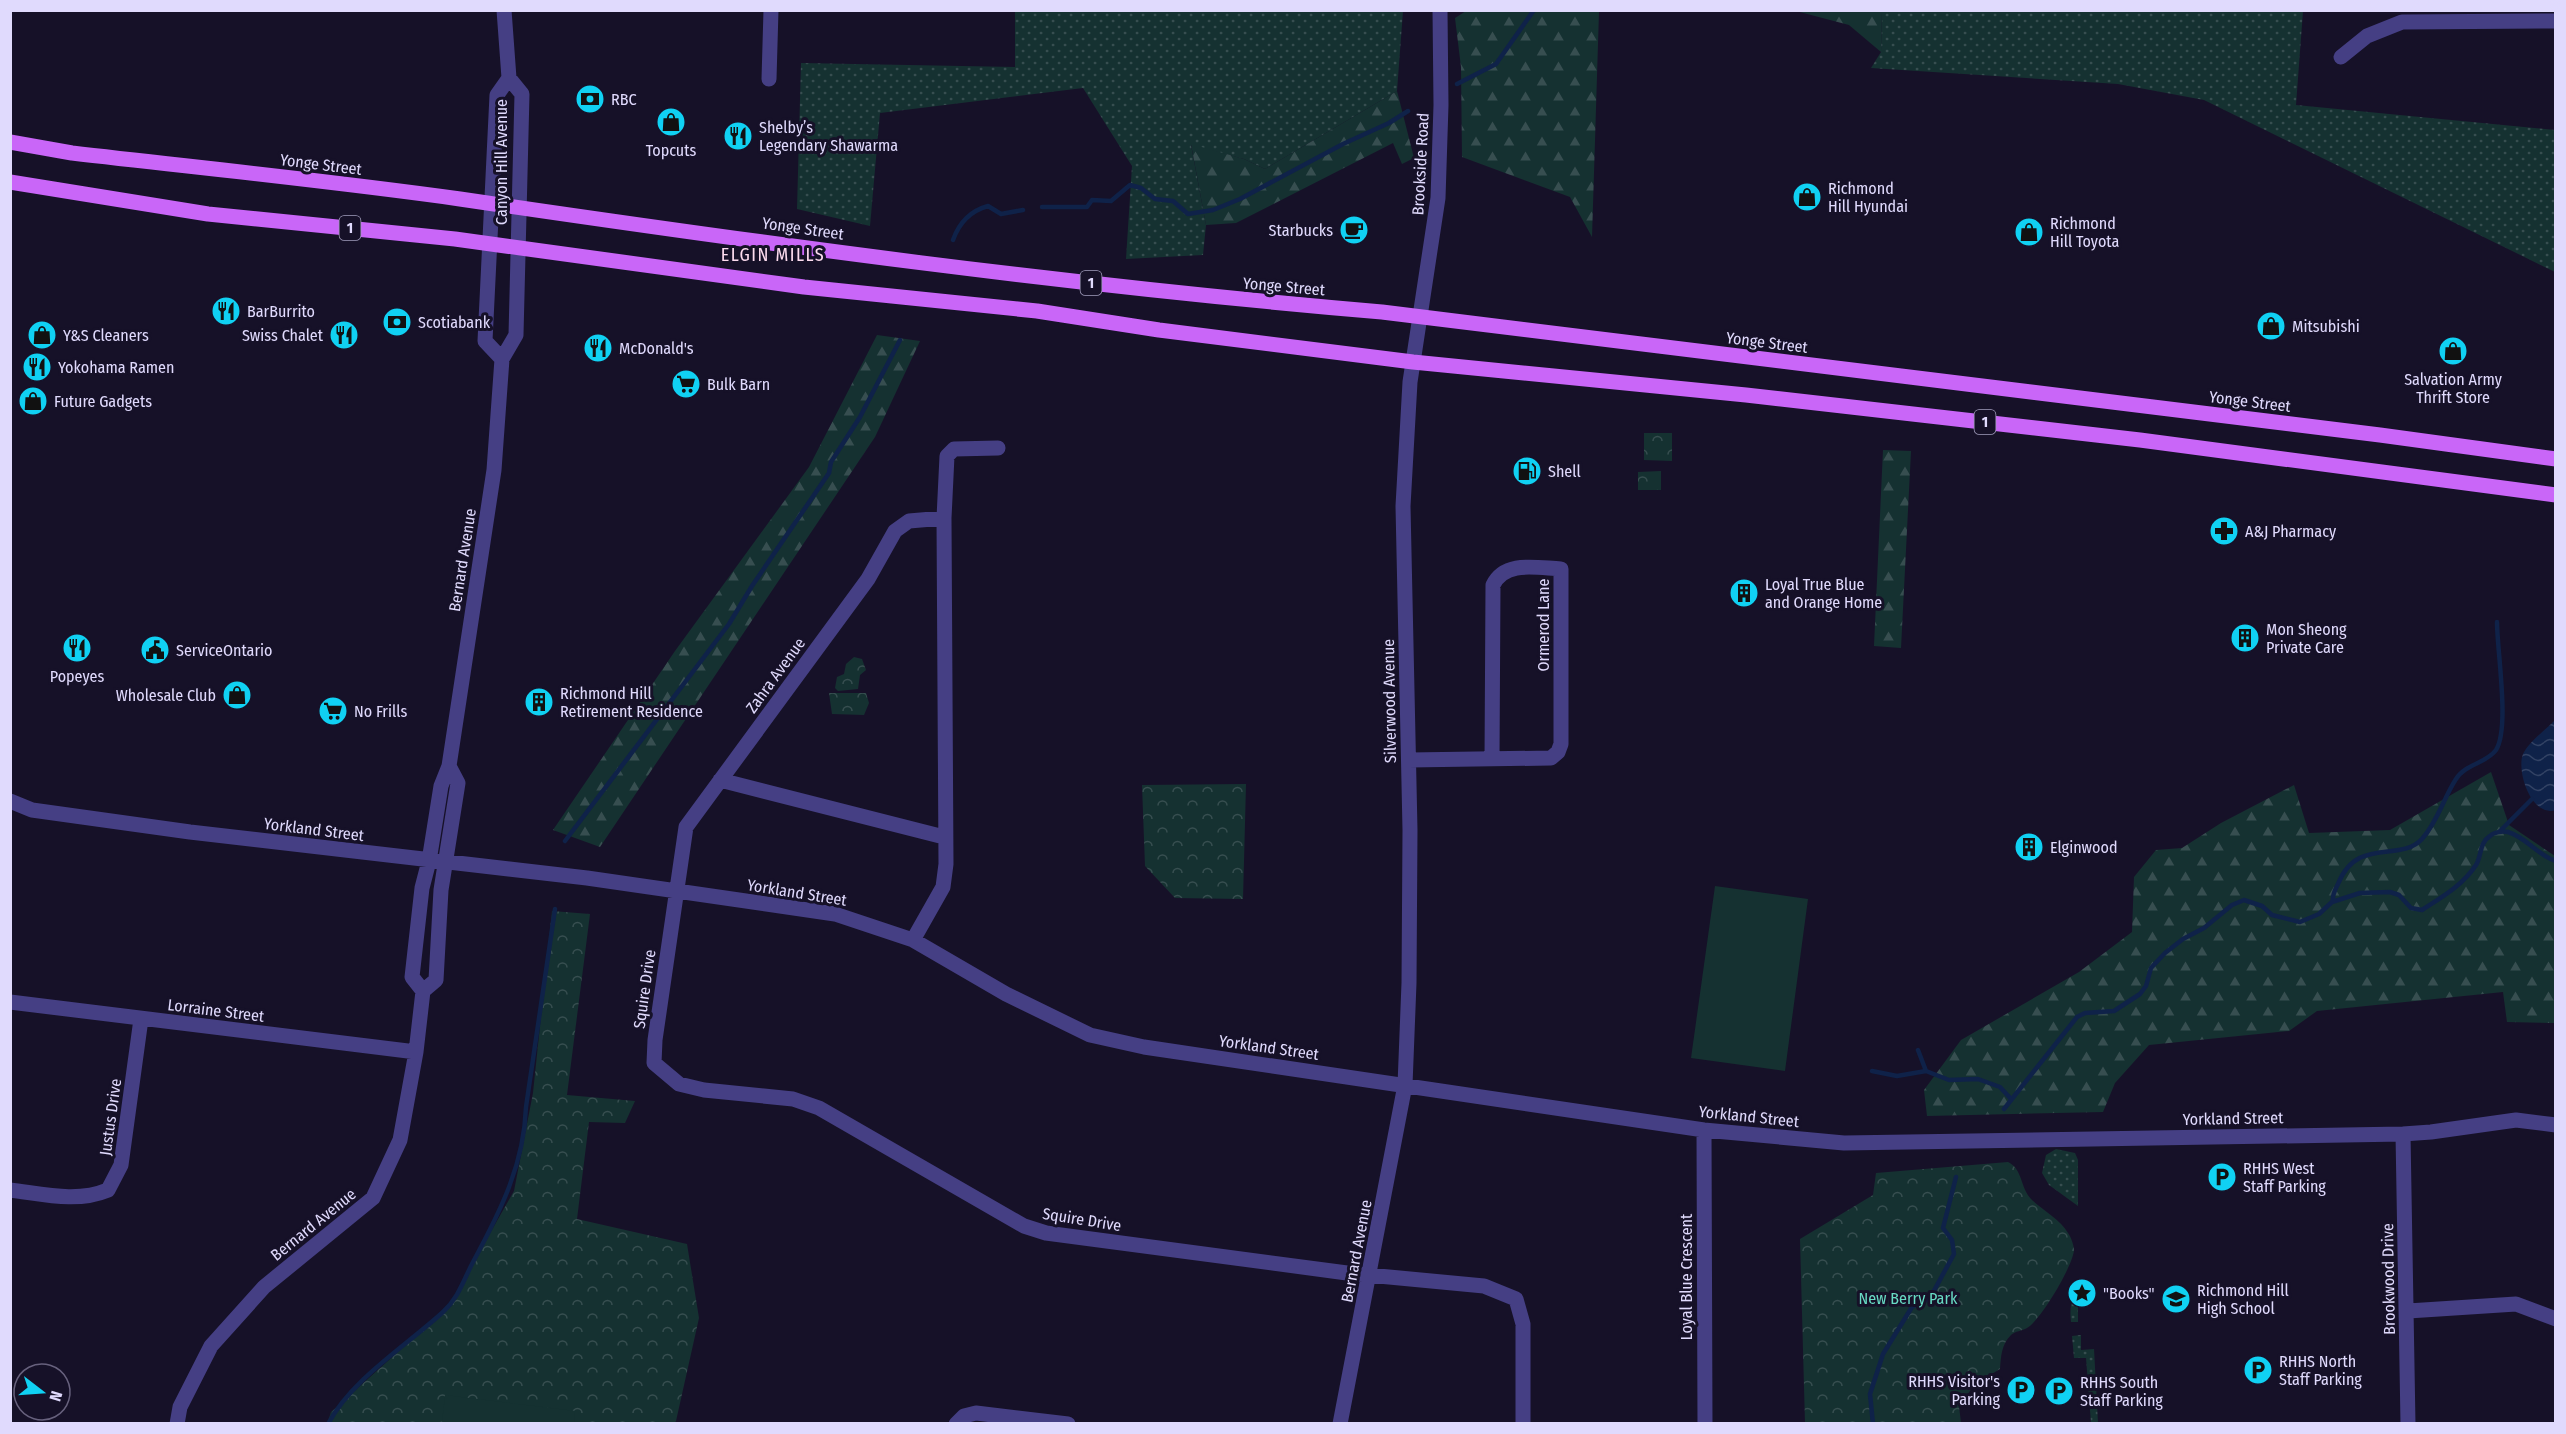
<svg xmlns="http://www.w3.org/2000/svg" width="2566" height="1434" font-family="'Fira Sans Condensed',sans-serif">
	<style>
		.grass { fill: url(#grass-dots) }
		.forest { fill: url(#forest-firs) }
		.park { fill: url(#park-crowns) }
		.garden { fill: #153131 }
		.water { fill: url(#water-waves) }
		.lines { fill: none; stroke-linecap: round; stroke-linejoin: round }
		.stream { stroke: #0f2249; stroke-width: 4.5 }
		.minor { stroke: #453f84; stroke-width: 15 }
		.major { stroke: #c966f8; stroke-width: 15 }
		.labels { text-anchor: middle; stroke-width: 6; stroke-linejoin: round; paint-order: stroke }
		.shield { fill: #161128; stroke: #a39ebd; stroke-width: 1.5 }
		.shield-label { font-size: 15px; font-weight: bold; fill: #e0dafd }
		.poi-label { font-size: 16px; fill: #e0dafd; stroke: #161128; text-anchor: start }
		.street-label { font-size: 16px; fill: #e0dafd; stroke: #161128 }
		.park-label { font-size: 16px; fill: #68dbc4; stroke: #161128 }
		.neighbourhood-label { font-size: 18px; letter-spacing: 1.5px; fill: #fddcef; stroke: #161128 }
	</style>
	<defs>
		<pattern id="grass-dots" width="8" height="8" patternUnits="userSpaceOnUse" patternTransform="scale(1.5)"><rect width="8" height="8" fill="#153131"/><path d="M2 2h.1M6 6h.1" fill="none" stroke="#374e50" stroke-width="1.8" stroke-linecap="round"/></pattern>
		<pattern id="forest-firs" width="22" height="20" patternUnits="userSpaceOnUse" patternTransform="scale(1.5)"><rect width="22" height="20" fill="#153131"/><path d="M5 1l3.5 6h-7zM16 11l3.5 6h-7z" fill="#374e50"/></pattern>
		<pattern id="park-crowns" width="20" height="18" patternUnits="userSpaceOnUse" patternTransform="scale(1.5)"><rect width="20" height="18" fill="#153131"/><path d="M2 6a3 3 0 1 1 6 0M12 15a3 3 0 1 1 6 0" fill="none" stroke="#374e50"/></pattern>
		<pattern id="water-waves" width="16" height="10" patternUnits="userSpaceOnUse" patternTransform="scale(1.5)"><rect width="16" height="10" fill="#0f2249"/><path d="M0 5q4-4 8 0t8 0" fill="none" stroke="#324264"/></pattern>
	</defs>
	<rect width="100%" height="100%" fill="#161128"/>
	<!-- grass -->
	<path class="grass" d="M1015,11h388l-6,80 -132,78 -21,-10 -53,-14 15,80 -3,30 -77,4 6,-93 -49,-78 -203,25 -10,113 -73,-17 4,-146 214,4z
		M1882,11h421l-7,94 259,25v142l-351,-172 -86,-16 -247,-16 10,-16z
		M2056,1149l19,4 3,7v46l-29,-21 -7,-12 4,-18z
		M2086,1282l3,2 2,21 -13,1v16h-7c-2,-17 1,-25 11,-39z
		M2081,1335v15l13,-1 4,74h-7l-5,-65h-12l-2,-22z"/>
	<!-- forest -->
	<path class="forest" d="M1466,11h133l-7,226 -22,-40 -108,-40 -1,-90 -6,-49z
		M1796,11h86l-1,41 -32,-27z
		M1397,91l17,67 -12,6 -9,-21 -157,80 -30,2 -15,-81 53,15 21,10z
		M877,335l43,6 -45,96 -275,410 -47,-17 122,-179 134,-184z
		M1883,450l28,1 -10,197 -27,-2z
		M2491,772l18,53 46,31v167l-48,-1 -4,-30 -186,19 -28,20 -140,14 -34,38 -12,29 -176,4 -3,-26 37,-50 118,-68 53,-40 2,-55 22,-27 26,-2 39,-25 73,-38 15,48 81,-3z"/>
	<!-- park -->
	<path class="park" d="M1644,433h28v28l-28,-1z
		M1661,471v19h-23v-18z
		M854,657l8,2 4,11 -6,5 -2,14 -20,2 -3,-3 2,-11 7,-3 2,-10z
		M829,693h37l3,10 -5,12 -32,-1z
		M1246,784l-3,115 -68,-1 -30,-32 -3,-81z
		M552,911l38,3 -23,181 68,6 -10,22 -36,-1 -12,97 110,25 12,74 -23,103 -2,3h-347l4,-12 117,-105 66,-116 19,-98z
		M2008,1162c15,7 12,26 23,37 11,11 30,21 37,34 3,4 6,13 6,17 -1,16 -34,71 -47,78 -5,3 -12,3 -16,7 -10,10 -10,22 -11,34l-25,15 -16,22 2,17h-156l-5,-184 73,-44 3,-22z"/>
	<!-- garden -->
	<path class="garden" d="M1715,886l93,13 -23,172 -94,-13z
		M445,1395l130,16 -1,12h-132z"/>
	<!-- water -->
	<path class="water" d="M2555,720l1,90c-24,8 -40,-38 -33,-56 6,-13 23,-24 32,-34z"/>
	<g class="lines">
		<!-- stream -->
		<path class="stream" d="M1457,84l39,-20 38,-54
			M1042,207h45l5,-7 19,1 19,-16 11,3 14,11 18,2 15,13 25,-4 27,-11 103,-55 46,-21 19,-12
			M953,240c6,-17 17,-29 35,-34l13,8 22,-4
			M2500,831l32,-32
			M565,841l164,-217 23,-38 77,-113 2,-11 29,-45 40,-77
			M2333,901c-1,-6 2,-11 5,-17 19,-48 62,-21 84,-45 16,-18 21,-40 34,-60 9,-15 31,-16 40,-29 14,-22 1,-99 1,-128
			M1918,1050l8,21
			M1872,1071l25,5 29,-5 23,9 29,-1 22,8 11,12
			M2004,1109l73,-92 8,-4 29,-2 26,-17 6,-8 5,-18 14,-15 18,-14 21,-11 28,-23 12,-5 18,6 10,9 28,7 19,-8 13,-12 28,-9 30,-1 9,3 12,13 11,2c20,-13 41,-25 54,-45 6,-10 3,-22 14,-29 4,-4 12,-5 18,-4 18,5 29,23 48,29
			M328,1424c24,-45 78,-78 115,-112 16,-15 20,-31 30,-50 27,-50 51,-97 53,-155l29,-198
			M1873,1424l-3,-30 13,-40 29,-47 18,-9 24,-44 -2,-14 -9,-12 13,-51"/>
		<!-- minor -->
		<path class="minor" d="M2341,57l26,-21 35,-14 154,-1
			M769,79l2,-69
			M502,359l-17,-18 12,-246 12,-17
			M944,518l-35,3 -14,10 -27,48 -182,248 -31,213 -1,23 25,21 25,6 89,9 26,9 205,118 22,7 301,40 137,13 32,13 7,25v100
			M1409,760l142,-2 7,-6 3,-8v-175c-24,-1 -56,-9 -68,16l-1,174
			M720,780l224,57
			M10,801l22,9 158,22 397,46 248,36 78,26 93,54 84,41 54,12 560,83 140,13 559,-9 28,-2 85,-12 40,5
			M913,940l30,-53 3,-23 -2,-346 3,-62 7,-7 44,-1
			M423,991l-11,-14 10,-89 7,-27 12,-75 8,-20 45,-296 8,-111 14,-24 6,-241 -13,-16 -5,-68
			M10,1002l406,50
			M1704,1130l1,294
			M2403,1134l5,290
			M10,1190c33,4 67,13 98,0l13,-25 20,-146
			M2408,1311l108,-7 40,15
			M177,1424l3,-17 31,-61 53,-59 109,-89 27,-58 16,-88 7,-61 13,-11 5,-90 17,-107 -9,-17
			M956,1424l8,-8 12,-3 92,11
			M1340,1424l65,-339 4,-102 1,-153 -7,-324 7,-124 28,-184 3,-93 -1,-95"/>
		<!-- major -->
		<path class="major" d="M10,142l62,11c129,15 259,28 388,46 306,45 613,87 922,113l998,123 176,24
			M10,182l198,32 247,25 349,48 233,24 122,19 254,32 333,33 394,45 416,55"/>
	</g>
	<!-- icons -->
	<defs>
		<g id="bank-disc" transform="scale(1.5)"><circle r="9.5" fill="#10d1f3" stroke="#161128"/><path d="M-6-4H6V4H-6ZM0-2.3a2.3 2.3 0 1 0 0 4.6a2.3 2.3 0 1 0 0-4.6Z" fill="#111"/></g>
		<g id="shop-disc" transform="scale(1.5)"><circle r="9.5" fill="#10d1f3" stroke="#161128"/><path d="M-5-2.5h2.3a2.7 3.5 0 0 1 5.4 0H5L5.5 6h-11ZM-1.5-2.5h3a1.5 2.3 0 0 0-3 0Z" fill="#111"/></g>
		<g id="restaurant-disc" transform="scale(1.5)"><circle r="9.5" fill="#10d1f3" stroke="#161128"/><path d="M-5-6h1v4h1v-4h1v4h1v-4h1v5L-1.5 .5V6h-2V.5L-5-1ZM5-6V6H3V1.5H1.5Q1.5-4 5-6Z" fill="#111"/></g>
		<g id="cafe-disc" transform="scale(1.5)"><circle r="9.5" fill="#10d1f3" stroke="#161128"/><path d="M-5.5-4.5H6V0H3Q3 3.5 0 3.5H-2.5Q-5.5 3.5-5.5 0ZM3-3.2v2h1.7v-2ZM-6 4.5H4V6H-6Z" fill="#111"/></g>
		<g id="supermarket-disc" transform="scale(1.5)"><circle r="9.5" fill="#10d1f3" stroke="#161128"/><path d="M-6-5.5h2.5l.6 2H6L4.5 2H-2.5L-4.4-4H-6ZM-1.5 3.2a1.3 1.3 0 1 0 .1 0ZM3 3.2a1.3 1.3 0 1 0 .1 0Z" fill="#111"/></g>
		<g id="fuel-disc" transform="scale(1.5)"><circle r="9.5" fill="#10d1f3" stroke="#161128"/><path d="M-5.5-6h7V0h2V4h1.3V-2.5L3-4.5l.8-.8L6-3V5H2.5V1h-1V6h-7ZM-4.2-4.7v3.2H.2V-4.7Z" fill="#111"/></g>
		<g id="pharmacy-disc" transform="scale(1.5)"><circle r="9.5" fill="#10d1f3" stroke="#161128"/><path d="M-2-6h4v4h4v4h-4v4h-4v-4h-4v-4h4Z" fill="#111"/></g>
		<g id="building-disc" transform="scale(1.5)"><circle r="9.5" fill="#10d1f3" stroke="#161128"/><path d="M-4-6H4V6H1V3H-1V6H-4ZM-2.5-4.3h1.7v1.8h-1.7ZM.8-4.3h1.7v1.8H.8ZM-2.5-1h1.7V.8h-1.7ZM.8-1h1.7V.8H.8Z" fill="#111"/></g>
		<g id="civic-disc" transform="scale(1.5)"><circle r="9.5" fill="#10d1f3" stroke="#161128"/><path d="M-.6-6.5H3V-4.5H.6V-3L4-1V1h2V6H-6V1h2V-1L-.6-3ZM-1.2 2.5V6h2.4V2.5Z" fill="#111"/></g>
		<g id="parking-disc" transform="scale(1.5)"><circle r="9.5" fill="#10d1f3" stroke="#161128"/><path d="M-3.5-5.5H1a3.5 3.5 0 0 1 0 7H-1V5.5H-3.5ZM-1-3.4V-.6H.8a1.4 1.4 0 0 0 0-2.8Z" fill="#111"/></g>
		<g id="sight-disc" transform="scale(1.5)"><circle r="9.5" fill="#10d1f3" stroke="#161128"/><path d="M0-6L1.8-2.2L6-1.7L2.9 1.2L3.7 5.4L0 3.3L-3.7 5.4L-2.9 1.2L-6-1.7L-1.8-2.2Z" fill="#111"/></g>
		<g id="school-disc" transform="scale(1.5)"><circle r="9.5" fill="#10d1f3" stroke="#161128"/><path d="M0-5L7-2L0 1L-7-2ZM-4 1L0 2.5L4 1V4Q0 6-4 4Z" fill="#111"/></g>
	</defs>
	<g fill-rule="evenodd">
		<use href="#bank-disc" x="590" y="99"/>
		<use href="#shop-disc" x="671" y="122"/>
		<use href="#restaurant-disc" x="738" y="136"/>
		<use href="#shop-disc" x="1807" y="197"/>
		<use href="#cafe-disc" x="1354" y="230"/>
		<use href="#shop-disc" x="2029" y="232"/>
		<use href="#restaurant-disc" x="226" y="311"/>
		<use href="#bank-disc" x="397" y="322"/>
		<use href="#shop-disc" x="2271" y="326"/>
		<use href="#shop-disc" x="42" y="335"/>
		<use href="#restaurant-disc" x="344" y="335"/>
		<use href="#restaurant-disc" x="598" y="348"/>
		<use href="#shop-disc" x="2453" y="351"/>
		<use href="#restaurant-disc" x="37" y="367"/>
		<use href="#supermarket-disc" x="686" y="384"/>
		<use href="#shop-disc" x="33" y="401"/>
		<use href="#fuel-disc" x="1527" y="471"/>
		<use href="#pharmacy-disc" x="2224" y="531"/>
		<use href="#building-disc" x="1744" y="593"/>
		<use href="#building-disc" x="2245" y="638"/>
		<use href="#restaurant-disc" x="77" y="648"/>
		<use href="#civic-disc" x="155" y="650"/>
		<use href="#shop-disc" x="237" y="695"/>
		<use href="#building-disc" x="539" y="702"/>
		<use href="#supermarket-disc" x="333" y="711"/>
		<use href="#building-disc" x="2029" y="847"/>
		<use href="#parking-disc" x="2222" y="1177"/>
		<use href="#sight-disc" x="2082" y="1293"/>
		<use href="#school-disc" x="2176" y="1299"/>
		<use href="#parking-disc" x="2258" y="1370"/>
		<use href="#parking-disc" x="2021" y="1390"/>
		<use href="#parking-disc" x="2059" y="1391"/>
	</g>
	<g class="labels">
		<!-- shield labels -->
		<g class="shield">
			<rect x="339.5" y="216" width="21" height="24" rx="4.5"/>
			<rect x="1080.5" y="271" width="21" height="24" rx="4.5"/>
			<rect x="1974.5" y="410" width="21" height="24" rx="4.5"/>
		</g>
		<g class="shield-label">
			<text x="350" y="233">1</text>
			<text x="1091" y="288">1</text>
			<text x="1985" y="427">1</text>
		</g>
		<!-- poi labels -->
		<g class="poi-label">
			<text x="611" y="105">RBC</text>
			<text x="759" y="133">Shelby’s<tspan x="759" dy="18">Legendary Shawarma</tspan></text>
			<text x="671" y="156" text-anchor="middle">Topcuts</text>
			<text x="1828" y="194">Richmond<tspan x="1828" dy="18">Hill Hyundai</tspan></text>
			<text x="2050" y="229">Richmond<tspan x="2050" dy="18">Hill Toyota</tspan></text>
			<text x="1333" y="236" text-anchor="end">Starbucks</text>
			<text x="247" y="317">BarBurrito</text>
			<text x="418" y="328">Scotiabank</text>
			<text x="2292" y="332">Mitsubishi</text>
			<text x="63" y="341">Y&amp;S Cleaners</text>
			<text x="323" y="341" text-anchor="end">Swiss Chalet</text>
			<text x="619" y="354">McDonald's</text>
			<text x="58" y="373">Yokohama Ramen</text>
			<text x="2453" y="385" text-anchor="middle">Salvation Army<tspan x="2453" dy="18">Thrift Store</tspan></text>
			<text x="707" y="390">Bulk Barn</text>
			<text x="54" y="407">Future Gadgets</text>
			<text x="1548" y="477">Shell</text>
			<text x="2245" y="537">A&amp;J Pharmacy</text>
			<text x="1765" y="590">Loyal True Blue<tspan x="1765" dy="18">and Orange Home</tspan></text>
			<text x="2266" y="635">Mon Sheong<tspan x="2266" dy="18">Private Care</tspan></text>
			<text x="176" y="656">ServiceOntario</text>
			<text x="77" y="682" text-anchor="middle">Popeyes</text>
			<text x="560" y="699">Richmond Hill<tspan x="560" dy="18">Retirement Residence</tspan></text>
			<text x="216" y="701" text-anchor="end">Wholesale Club</text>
			<text x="354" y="717">No Frills</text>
			<text x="2050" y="853">Elginwood</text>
			<text x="2243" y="1174">RHHS West<tspan x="2243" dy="18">Staff Parking</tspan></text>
			<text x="2197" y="1296">Richmond Hill<tspan x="2197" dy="18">High School</tspan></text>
			<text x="2103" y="1299">"Books"</text>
			<text x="2279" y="1367">RHHS North<tspan x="2279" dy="18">Staff Parking</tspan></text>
			<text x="2000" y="1387" text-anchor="end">RHHS Visitor's<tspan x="2000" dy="18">Parking</tspan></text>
			<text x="2080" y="1388">RHHS South<tspan x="2080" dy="18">Staff Parking</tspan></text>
		</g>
		<!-- street labels -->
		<g class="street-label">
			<text transform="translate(501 162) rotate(-90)" y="6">Canyon Hill Avenue</text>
			<text transform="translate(321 164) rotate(7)" y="6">Yonge Street</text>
			<text transform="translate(1420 164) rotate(-87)" y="6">Brookside Road</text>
			<text transform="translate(803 228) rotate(8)" y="6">Yonge Street</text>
			<text transform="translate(1284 286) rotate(5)" y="6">Yonge Street</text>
			<text transform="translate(1767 342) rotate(7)" y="6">Yonge Street</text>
			<text transform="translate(2250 401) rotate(7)" y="6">Yonge Street</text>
			<text transform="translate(462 560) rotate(-81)" y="6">Bernard Avenue</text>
			<text transform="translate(1543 625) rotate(-90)" y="6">Ormerod Lane</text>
			<text transform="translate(775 675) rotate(-54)" y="6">Zahra Avenue</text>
			<text transform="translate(1389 701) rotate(-91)" y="6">Silverwood Avenue</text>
			<text transform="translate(314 829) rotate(7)" y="6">Yorkland Street</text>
			<text transform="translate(797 892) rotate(9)" y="6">Yorkland Street</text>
			<text transform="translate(644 989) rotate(-82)" y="6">Squire Drive</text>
			<text transform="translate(216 1010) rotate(7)" y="6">Lorraine Street</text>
			<text transform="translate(1269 1047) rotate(8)" y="6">Yorkland Street</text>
			<text transform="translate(1749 1116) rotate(6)" y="6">Yorkland Street</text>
			<text transform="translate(110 1117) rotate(-82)" y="6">Justus Drive</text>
			<text transform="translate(2233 1118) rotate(-1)" y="6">Yorkland Street</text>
			<text transform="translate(1082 1219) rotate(9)" y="6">Squire Drive</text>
			<text transform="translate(313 1224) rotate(-39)" y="6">Bernard Avenue</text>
			<text transform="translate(1356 1251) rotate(-79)" y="6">Bernard Avenue</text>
			<text transform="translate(1686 1277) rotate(-90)" y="6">Loyal Blue Crescent</text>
			<text transform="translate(2388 1279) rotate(-91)" y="6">Brookwood Drive</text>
		</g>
		<!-- park labels -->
		<g class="park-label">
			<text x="1908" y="1304">New Berry Park</text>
		</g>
		<!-- neighbourhood labels -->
		<g class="neighbourhood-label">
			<text x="773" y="261">ELGIN MILLS</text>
		</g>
	</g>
	<!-- border -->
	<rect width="2566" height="1434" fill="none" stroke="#e0dafd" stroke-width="24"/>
	<!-- north arrow -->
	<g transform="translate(42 1392) rotate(107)"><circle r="28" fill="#161128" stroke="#67617d" stroke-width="1.5"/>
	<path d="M0-4.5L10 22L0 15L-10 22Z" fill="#10d1f3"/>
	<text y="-9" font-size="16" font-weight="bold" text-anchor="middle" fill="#e0dafd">N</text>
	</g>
</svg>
